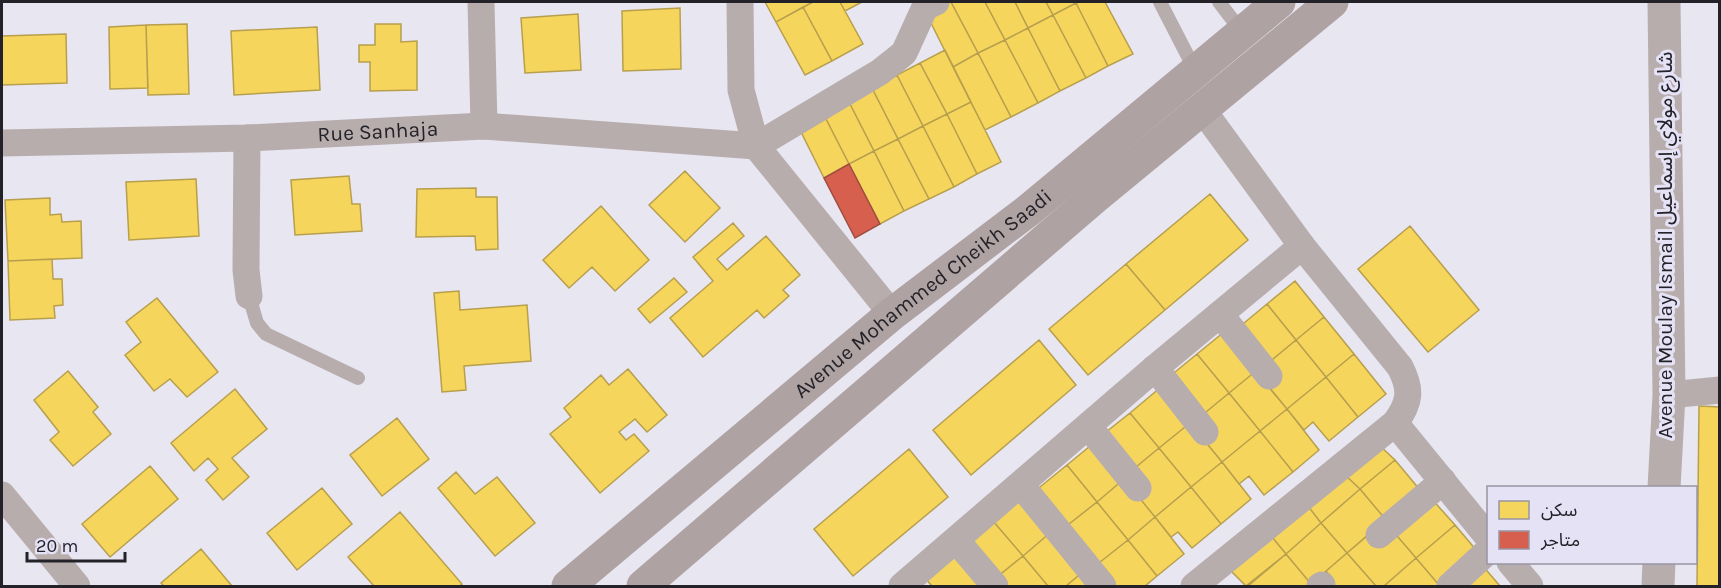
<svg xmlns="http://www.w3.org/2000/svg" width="1721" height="588" font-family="Karla,'Noto Sans Arabic',sans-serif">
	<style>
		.homes { fill: #f6d55c; stroke: #b79f4d; stroke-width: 1.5 }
		.shops { fill: #d6604d; stroke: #a04d42; stroke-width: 1.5 }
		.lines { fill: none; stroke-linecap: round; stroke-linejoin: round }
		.service { stroke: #b8adad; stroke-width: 14 }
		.minor { stroke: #b8adad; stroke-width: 27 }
		.tertiary { stroke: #b8adad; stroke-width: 33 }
		.secondary { stroke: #afa2a2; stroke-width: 33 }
		.labels { text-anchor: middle; stroke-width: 6; stroke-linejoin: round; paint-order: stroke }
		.street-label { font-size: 21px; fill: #232229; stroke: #e5e2f5 }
	</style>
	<rect width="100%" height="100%" fill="#e8e6f1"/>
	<!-- homes -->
	<path class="homes" d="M765,2h48l-37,20z
		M813,2h27l23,42 -31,17 -29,-54z
		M840,2h22l-17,9z
		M948,2h3l27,51 -25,14 -27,-54z
		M951,2h34l20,38 -27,13z
		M985,2h30l13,26 -23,12z
		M1015,2h31l7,13 -25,13z
		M1046,2h29l1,1 -23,12z
		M1079,2h26l28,52 -25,12 -32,-63z
		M1076,3l32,63 -22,12 -33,-63z
		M803,7l29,54 -27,14 -29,-53z
		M680,8l1,61 -58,2 -1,-60z
		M578,14l3,56 -56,3 -4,-55z
		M1053,15l33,63 -26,13 -32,-63z
		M187,24l2,70 -41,1 -2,-70z
		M375,24h26v18l16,-1v49l-47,1v-29h-11v-17h16z
		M146,25l2,63 -38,1 -1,-62z
		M317,27l3,63 -86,5 -3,-64z
		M1028,28l32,63 -22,12 -33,-63z
		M66,34l1,49 -65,2v-49z
		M1005,40l33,63 -27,14 -33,-64z
		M945,50l26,52 -24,12 -27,-51z
		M978,53l33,64 -26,13 -32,-63z
		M920,63l27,51 -24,12 -26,-51z
		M897,75l26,51 -25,13 -26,-51z
		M872,88l26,51 -24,12 -26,-51z
		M848,100l26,51 -25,13 -26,-51z
		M971,102l30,60 -24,12 -30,-60z
		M823,113l26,51 -25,14 -26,-52z
		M947,114l30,60 -23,13 -31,-61z
		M923,126l31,61 -25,12 -31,-60z
		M898,139l31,60 -25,12 -30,-60z
		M874,151l30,60 -24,13 -31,-60z
		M685,171l35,37 -35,34 -36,-37z
		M349,176l3,28h8l2,27 -67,4 -4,-55z
		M196,179l3,57 -70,4 -3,-58z
		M476,188v9h21l1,52 -22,1 -1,-14 -59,1 1,-48z
		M1210,194l38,46 -83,70 -39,-46z
		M50,198v17l11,-1 1,8 19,-1 1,37 -74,3 -3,-61z
		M601,206l48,54 -34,31 -23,-24 -23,21 -26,-28z
		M733,223l11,13 -27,23 10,11 39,-34 34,39 -17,15 6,6 -25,22 -7,-8 -54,47 -33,-39 43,-37 -20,-24z
		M1410,226l69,84 -51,42 -70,-83z
		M52,259l1,20h9l1,26 -9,1 1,12 -45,2 -2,-59z
		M1126,264l39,46 -77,65 -39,-46z
		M674,278l13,14 -37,31 -12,-14z
		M1295,281l29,36 -28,23 -29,-36z
		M459,291l1,19 67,-5 4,56 -67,5 2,24 -24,2 -8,-99z
		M157,298l61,74 -31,25 -17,-18 -16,12 -29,-36 16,-13 -15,-20z
		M1267,304l29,36 -29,24 -29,-36z
		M1324,317l30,37 -28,23 -30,-37z
		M1224,332l32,39 -27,22 -32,-39z
		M1039,340l37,45 -105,90 -38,-45z
		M1296,340l30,37 -39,32 -21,-25 1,-20z
		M1197,354l32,39 -29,24 -31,-40z
		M1354,354l32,40 -28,23 -32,-40z
		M628,369l39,46 -20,17 -12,-13 -16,13 7,8 8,-6 15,17 -49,42 -50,-59 21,-17 -7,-9 37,-33 8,10z
		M68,371l30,36 -5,5 18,22 -38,32 -23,-26 9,-8 -25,-32z
		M1256,371l31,38 -27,22 -31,-38z
		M1326,377l32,40 -29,24 -16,-19 -9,8 -17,-21z
		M1161,387l29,36 -31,25 -29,-35z
		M235,389l32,40 -35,29 17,19 -26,23 -17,-20 12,-11 -10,-11 -14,13 -23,-28z
		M1229,393l31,38 -38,31 -18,-22 -4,-23z
		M1699,406l21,1v179h-23z
		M1287,409l32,41 -26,22 -33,-41z
		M1130,413l29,35 -29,24 -29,-36z
		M397,418l32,41 -47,37 -32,-41z
		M1190,423l32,39 -31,25 -32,-39z
		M1260,431l33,41 -29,23 -15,-19 -10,8 -17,-22z
		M1095,442l29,37 -27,23 -30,-37z
		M1379,445l16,15 -35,29 -16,-15z
		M1159,448l32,39 -36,30 -18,-22 -7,-23z
		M909,449l39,48 -95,79 -39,-47z
		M1395,460l25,30 -34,30 -26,-31z
		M1222,462l29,37 -30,25 -30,-37z
		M1067,465l30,37 -33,26 -29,-37z
		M150,466l28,33 -68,58 -28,-33z
		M456,472l19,22 22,-17 38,46 -40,33 -57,-68z
		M1344,474l16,15 -39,34 -13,-17z
		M1124,479l31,38 -27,23 -31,-38z
		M1191,487l30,37 -29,24 -14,-16 -7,5 -16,-20z
		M322,488l30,36 -55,46 -30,-37z
		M1360,489l26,31 -39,33 -26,-30z
		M1022,497l29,35 -28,24 -30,-35z
		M1430,497l25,28 -39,33 -24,-28z
		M1097,502l31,38 -33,26 -31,-38z
		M1308,506l13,17 -35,31 -14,-17z
		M400,512l62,72 -3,2h-85l-26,-29z
		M1155,517l29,37 -27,22 -29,-36z
		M993,521l30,35 -31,25 -29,-34z
		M1321,523l26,30 -36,31 -25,-30z
		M1455,525l22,26 -38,34 -23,-27z
		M1392,530l24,28 -32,28h-8l-29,-33 22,-19z
		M1051,532l33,39 -18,15h-18l-25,-30z
		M1272,537l14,17 -40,32 -15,-15z
		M1128,540l29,36 -12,10h-34l-16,-20z
		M201,549l31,37h-68l-3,-3z
		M952,553l28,33h-48l-9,-10z
		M1347,553l29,33h-48l6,-5 -8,-10z
		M1286,554l25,30 -2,2h-61z
		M1023,556l25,30h-52l-4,-5z
		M1416,558l23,27 -2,1h-53z
		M1482,565l18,21h-43z
		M1084,571l13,15h-31z"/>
	<!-- shops -->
	<path class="shops" d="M849,164l31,60 -25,14 -31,-60z"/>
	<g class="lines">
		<!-- service -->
		<path class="service" d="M1160,2l35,68
			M1219,2l23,30
			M249,296l8,27 9,11 92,44"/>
		<!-- minor -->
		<g class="minor">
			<path d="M481,2l3,124"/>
			<path d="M740,2l1,88 15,56 136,168"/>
			<path d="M247,138l-1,132 3,26"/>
			<path id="s1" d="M2,143l245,-5 237,-12 272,20 124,-74 24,-19 21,-46 11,-5"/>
			<path d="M1220,314l49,62"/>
			<path d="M1155,368l50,64"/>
			<path d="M1669,395l51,-5"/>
			<path d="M1395,423l93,114"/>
			<path d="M1088,426l50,62"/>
			<path d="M1021,485l82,101"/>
			<path d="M2,495l75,91"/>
			<path d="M1379,535l64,-54"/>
			<path d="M956,540l39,46"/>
			<path d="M1510,562l20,24"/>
			<path d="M902,586l253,-218 147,-122"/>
			<path d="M1194,586l201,-163c15,-20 17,-33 5,-56l-98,-121 -100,-137"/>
			<path d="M1320,586l2,-1"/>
			<path d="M1450,586l38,-35"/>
		</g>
		<!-- tertiary -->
		<path class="tertiary" d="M1664,2l5,393 -5,93
			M1658,586l1,-24"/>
		<!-- secondary -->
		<g class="secondary">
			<path id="s2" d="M568,586l324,-272 138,-105 249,-207"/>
			<path d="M643,586l451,-388 238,-196"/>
		</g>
	</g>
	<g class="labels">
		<!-- street labels -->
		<g class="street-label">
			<text dy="7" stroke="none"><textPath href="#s1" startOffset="376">Rue Sanhaja</textPath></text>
			<text transform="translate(1665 245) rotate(-90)" y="7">Avenue Moulay Ismail شارع مولاي إسماعيل</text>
			<text dy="7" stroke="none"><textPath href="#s2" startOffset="460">Avenue Mohammed Cheikh Saadi</textPath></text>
		</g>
	</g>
	<!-- border -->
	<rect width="1721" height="588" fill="none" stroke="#232229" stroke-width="6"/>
	<!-- legend -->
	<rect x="1487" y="486" width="210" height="78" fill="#e5e2f5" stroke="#9795a3" stroke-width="1.5"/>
	<rect x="1499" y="501" width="30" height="18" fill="#f6d55c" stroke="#9795a3" stroke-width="1.5"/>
	<text x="1541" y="516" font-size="18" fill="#232229">سكن</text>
	<rect x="1499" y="531" width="30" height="18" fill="#d6604d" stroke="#9795a3" stroke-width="1.5"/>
	<text x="1541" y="546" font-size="18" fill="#232229">متاجر</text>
	<!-- scale -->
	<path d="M27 552v9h98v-9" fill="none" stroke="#232229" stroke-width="3"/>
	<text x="36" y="552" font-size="18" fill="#232229" stroke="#e5e2f5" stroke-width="4.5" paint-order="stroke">20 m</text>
</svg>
